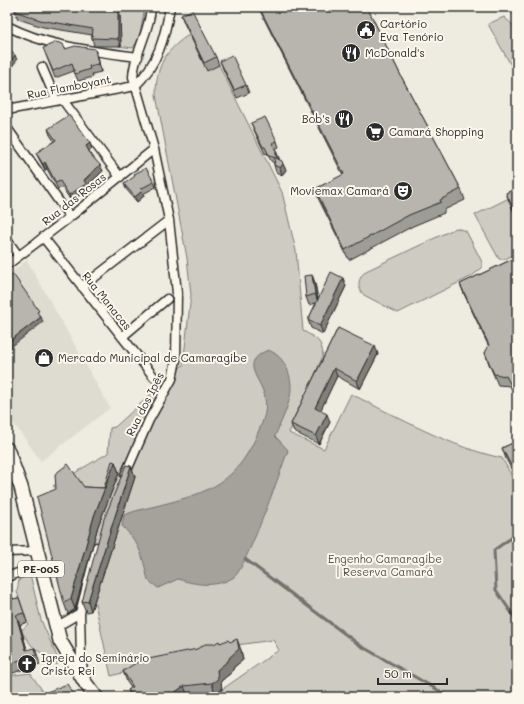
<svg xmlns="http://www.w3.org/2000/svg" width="524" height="704" font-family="Mali,sans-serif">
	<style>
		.built { fill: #dedbd1 }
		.green { fill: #cecbc2; stroke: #7c7b76 }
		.water { fill: #a4a29a; stroke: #74726e }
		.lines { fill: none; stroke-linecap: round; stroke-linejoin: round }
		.stream { stroke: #74726e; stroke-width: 3 }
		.street-casing { stroke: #2b2b2b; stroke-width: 11 }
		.primary-casing { stroke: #2b2b2b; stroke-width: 16 }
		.street { stroke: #fbf7ec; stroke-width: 8 }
		.primary { stroke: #fbf7ec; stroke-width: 13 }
		.wall { fill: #9e9c96; stroke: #2b2b2b }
		.shaded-wall { fill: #817f7a; stroke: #2b2b2b }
		.building { fill: #b8b5ae; stroke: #2b2b2b }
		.labels { text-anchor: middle; stroke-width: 4; stroke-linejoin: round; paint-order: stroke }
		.shield { fill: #fbf7ec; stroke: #696865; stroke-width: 1 }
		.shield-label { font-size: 10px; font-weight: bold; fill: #2b2b2b }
		.poi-label { font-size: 11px; fill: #2b2b2b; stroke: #fbf7ec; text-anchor: start }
		.street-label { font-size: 11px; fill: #2b2b2b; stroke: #fbf7ec }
		.park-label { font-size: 11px; fill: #545351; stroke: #fbf7ec }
	</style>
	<rect width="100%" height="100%" fill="#eeebe0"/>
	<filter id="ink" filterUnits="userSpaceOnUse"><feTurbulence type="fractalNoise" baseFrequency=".025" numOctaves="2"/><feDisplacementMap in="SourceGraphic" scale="8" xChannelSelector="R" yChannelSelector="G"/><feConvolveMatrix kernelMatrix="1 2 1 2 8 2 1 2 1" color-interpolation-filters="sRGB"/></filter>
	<g filter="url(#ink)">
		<!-- built -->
		<path class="built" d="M27,260l83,148 -69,53 -34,-47v-138z"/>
		<!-- green -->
		<path class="green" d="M80,7h65l-6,32 -6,9 -15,-2 1,-29z
			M504,17l13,12v47l-29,-52z
			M187,36h11l14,15 70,141 14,59 7,80c13,7 19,9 20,25l-34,77 35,16 27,-55c49,24 98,53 151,64l15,28v211h-306l68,-47 -6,-10 -58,8 -104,28 -39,-177 -19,-13 55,-33 2,-25 5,-1 68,-62 8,-70 -4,-37 -31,-163c0,-28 8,-43 31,-59z
			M517,194v59l-12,6h-6l-24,-44z
			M456,228l10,3 16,31v6l-10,8 -74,37 -34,-18c-8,-8 -6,-17 2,-24z
			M30,574l11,46 17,39 -1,6 -25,-19 -11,-15 7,-7 -11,-32 2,-12z
			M30,673l17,24h-17l-1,-2 -22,2v-21z"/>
		<!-- water -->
		<path class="water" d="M268,350c18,6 26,29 22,47 -3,13 -10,27 -15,39l13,14c-6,18 -43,120 -54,127 -17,11 -38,8 -56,2l-20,9 -10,-8c-6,-25 -7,-35 -26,-54l2,-11c12,-5 24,-7 36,-10 51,-13 78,-23 99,-75 5,-11 8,-20 6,-32 -4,-21 -27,-35 3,-48z"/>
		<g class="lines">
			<!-- stream -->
			<path class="stream" d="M517,534l-23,16 2,40 21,31
				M245,559l116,87 89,51"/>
			<!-- street casing -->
			<g class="street-casing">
				<path id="street" d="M514,7l3,3
					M7,26c41,21 86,25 131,31
					M42,67l14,33
					M135,86c23,-22 30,-49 35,-79
					M62,99l58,78
					M7,110l128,-24
					M7,128l63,89
					M43,237l111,140
					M7,240l11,15
					M7,265l63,-48 84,-68
					M82,287l87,-67
					M122,337l45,-38
					M125,475l24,-55 23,-41 4,-19 1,-67 -8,-73 -15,-71 -21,-72c1,-24 17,-45 18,-70
					M7,552l30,-1
					M7,577l33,-12
					M56,627l24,-14
					M84,675l-3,-16 -1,-46 17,-66"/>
			</g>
			<!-- primary casing -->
			<g class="primary-casing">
				<path id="primary" d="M7,449l14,38 39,154 26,43 10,13"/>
			</g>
			<!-- street -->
			<use href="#street" class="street"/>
			<!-- primary -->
			<use href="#primary" class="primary"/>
		</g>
		<!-- wall -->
		<path class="wall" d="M105,7v2h13l2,7 1,30h-27l-2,-8v-3l-49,-8 -25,-8 -3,-8z
			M258,7h109l35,71 59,111 4,11 -21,10v3l-31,13 -64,34 -30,-60 -4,-11 28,-14z
			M181,15l35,42 3,8 -12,6 -23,-48z
			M65,49l33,8 3,15 -9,2 1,3 -15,4 -4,-10 -19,7 -9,-23z
			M220,61l26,24 3,8 -12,5 -14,-29z
			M251,123l26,18 2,6 -4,2 4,9v1l7,11 -4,5 -6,-3 -2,-7v-2l-3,-2 -4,-8 -2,1 -11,-24z
			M48,129l42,14 2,6 -3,2 14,20 -16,15 1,4 -17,11 -9,-14 -4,2 -11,-20 -2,1 -6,-11 -3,-6 18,-12 -4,-6z
			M154,182l2,5 -13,7 1,2 -7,6 -11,-13 -2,-5z
			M517,188v31l-8,-18 -3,-8z
			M517,257v142l-7,-13 -12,-1 -9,-21 -4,-11 4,-6 -25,-53 -4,-10z
			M312,275l3,8 3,16 28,-13 -23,48 -12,-6 -3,-8 8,-17 -7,2 -3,-8z
			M338,328l40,26 -18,35 -23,-13 -17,35 10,11 -11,22 -25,-12 -3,-8z
			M517,441v39l-11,-21 -4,-11z
			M115,462l4,11 -21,53 -23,83 -7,5 -4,-11 20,-116 20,1z
			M131,466l4,11 -44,134 -5,1 -4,-10z
			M7,581l6,18 6,-1 8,24 -7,3 7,25 8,-2 5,16 -33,11v-45h1z
			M220,643l21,7 2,10 -9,7 -2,5 -11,9 1,9 -7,4 -27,3h-57l-3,-7 3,-2 -4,-6 -4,-11z"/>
		<!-- shaded-wall -->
		<path class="shaded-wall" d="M118,9l2,7 1,30 -3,-7z
			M95,49l3,8 3,15 -3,-8z
			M15,55l2,5 -10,13v-7z
			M9,71l2,6 -4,4v-7z
			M90,143l2,6 -4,3 -2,-6z
			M276,151l3,7 -1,6 -2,-6z
			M45,162l2,7 -2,1 -2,-6z
			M283,164l3,6 -4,5 -2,-7z
			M100,165l3,6 -16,15 1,4 -17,11 -2,-6z
			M142,191l2,5 -7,6 -2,-5z
			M312,275l3,8 3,19 -3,-8z
			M343,278l3,8 -23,48 -3,-8z
			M41,317l2,5 -36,28v-7z
			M375,346l3,8 -18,35 -3,-8z
			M334,368l3,8 -19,40 -3,-8z
			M327,414l3,8 -11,22 -3,-8z
			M115,462l4,11 -21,53 -23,83 -4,-10 23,-83z
			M131,466l4,11 -44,134 -3,-10z
			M7,581l3,8 5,19 -3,-9z
			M16,615l4,10 10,35 -4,-10z
			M237,639l4,11 2,10 -9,7 -2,5 -11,9 1,9 -7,4 -3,-11 5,-13z
			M184,686l4,11h-16l-1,-2z"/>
		<!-- building -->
		<path class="building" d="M16,7h87v2h15v30l-26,-1 1,-9 -53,-9 -25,-9z
			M259,7h108l35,71 59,111 -21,11 1,2 -32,13 -64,35 -30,-61 29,-15z
			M192,10l24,47 -12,6 -23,-48z
			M56,42l7,2 2,5 10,-3 20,3 3,15 -9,2 1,3 -15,5 -3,-11 -19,8 -10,-23z
			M7,49l8,6 -8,11z
			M232,55l14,30 -12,5 -14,-29z
			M69,115l21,28 -4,3 5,9 9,10 -16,15 2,4 -17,11 -9,-14 -4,2 -11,-21 -2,2 -7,-11 20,-13 -8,-11z
			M265,117l12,24 -5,2 4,8v7l6,3 1,3 -3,4 -6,-3 1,-7 -6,-3 -4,-8h-2l-12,-24z
			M146,168l8,14 -14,7 2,2 -7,6 -11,-13 11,-8 -1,-2z
			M517,188v27h-1l-10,-22z
			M517,257v139l-11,-20 -12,-2 -9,-21 4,-8 -29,-61z
			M331,272l12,6 -23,48 -12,-6z
			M13,274l26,37 -2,1 4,5 -34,26v-64z
			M312,275l3,19 -9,3 -2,-21z
			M338,328l37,18 -18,35 -23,-13 -19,40 12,6 -11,22 -25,-12z
			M517,441v36l-15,-29z
			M112,461l3,1 -21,54 -23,83 -7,4 -27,-106 19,-8 -1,-15 13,-10 16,23 20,1z
			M126,465l5,1 -43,135 -6,1 22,-83z
			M7,582l5,17 7,-1 5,15 -8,2 10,35 9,-2 2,7 -30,9v-34h1l-1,-4z
			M237,639l2,10 -9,8 -2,4 -11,9 1,9 -6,4 -28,3 -13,9 -1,-3 -8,5h-23v-1l-1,1h-5l-5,-7 5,-3 -10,-16 16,-10 58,-12 8,-5h9l5,-3 1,2 8,-3 2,2z
			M67,684l9,13h-25l-4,-5z
			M23,695l1,2h-15v-1z"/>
	</g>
	<!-- icons -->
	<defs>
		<g id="civic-disc" transform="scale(1)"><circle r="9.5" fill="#2b2b2b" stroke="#fbf7ec"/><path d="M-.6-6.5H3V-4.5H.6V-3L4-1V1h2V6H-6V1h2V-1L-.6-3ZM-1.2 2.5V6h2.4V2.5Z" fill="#fff"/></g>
		<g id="restaurant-disc" transform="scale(1)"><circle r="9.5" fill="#2b2b2b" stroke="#fbf7ec"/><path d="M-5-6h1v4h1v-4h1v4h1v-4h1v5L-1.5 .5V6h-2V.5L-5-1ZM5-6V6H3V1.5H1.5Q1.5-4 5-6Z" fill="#fff"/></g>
		<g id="supermarket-disc" transform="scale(1)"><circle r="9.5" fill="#2b2b2b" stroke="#fbf7ec"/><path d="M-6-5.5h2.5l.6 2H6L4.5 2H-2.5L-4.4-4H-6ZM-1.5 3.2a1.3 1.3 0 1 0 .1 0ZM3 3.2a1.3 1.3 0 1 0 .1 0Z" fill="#fff"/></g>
		<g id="theatre-disc" transform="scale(1)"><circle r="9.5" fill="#2b2b2b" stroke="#fbf7ec"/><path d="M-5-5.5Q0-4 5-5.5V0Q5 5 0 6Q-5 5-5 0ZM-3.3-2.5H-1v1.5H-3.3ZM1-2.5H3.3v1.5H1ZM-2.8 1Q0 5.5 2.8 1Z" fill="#fff"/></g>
		<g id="shop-disc" transform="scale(1)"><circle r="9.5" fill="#2b2b2b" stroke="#fbf7ec"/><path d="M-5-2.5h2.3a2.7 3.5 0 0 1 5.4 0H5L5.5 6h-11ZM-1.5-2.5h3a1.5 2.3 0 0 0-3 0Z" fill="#fff"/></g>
		<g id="church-disc" transform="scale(1)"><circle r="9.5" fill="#2b2b2b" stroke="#fbf7ec"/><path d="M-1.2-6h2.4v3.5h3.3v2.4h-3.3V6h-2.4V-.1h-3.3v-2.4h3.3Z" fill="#fff"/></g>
	</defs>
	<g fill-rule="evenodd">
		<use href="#civic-disc" x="366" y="30"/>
		<use href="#restaurant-disc" x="351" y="53"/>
		<use href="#restaurant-disc" x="344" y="119"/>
		<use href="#supermarket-disc" x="375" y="132"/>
		<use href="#theatre-disc" x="403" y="191"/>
		<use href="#shop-disc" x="44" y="358"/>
		<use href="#church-disc" x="27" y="664"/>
	</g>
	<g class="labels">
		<!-- shield labels -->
		<rect class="shield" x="18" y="561" width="46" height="16" rx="3"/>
		<g class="shield-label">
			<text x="41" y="573">PE-005</text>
		</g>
		<!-- poi labels -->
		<g class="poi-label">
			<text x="380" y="28">Cartório<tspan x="380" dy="13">Eva Tenório</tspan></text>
			<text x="365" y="57">McDonald's</text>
			<text x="330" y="123" text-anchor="end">Bob's</text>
			<text x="389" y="136">Camará Shopping</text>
			<text x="389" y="195" text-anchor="end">Moviemax Camará</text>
			<text x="58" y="362">Mercado Municipal de Camaragibe</text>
			<text x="41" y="662">Igreja do Seminário<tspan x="41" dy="13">Cristo Rei</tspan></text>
		</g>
		<!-- street labels -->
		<g class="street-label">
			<text transform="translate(69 87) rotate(-11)" y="4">Rua Flamboyant</text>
			<text transform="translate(74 199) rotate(-38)" y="4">Rua das Rosas</text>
			<text transform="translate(107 301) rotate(51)" y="4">Rua Manacas</text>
			<text transform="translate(145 404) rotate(-63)" y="4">Rua dos Ipês</text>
		</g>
		<!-- park labels -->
		<g class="park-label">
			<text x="385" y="563">Engenho Camaragibe<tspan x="385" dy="13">| Reserva Camará</tspan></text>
		</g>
	</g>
	<!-- margin -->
	<rect width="524" height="704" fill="none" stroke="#fbf7ec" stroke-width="24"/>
	<rect x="12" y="12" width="500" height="680" fill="none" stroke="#2b2b2b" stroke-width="1.5" filter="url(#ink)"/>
	<!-- scale -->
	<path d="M378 678v6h69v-6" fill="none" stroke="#2b2b2b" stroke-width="2"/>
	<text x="384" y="678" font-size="12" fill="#2b2b2b" stroke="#fbf7ec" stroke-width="3" paint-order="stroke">50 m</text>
</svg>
